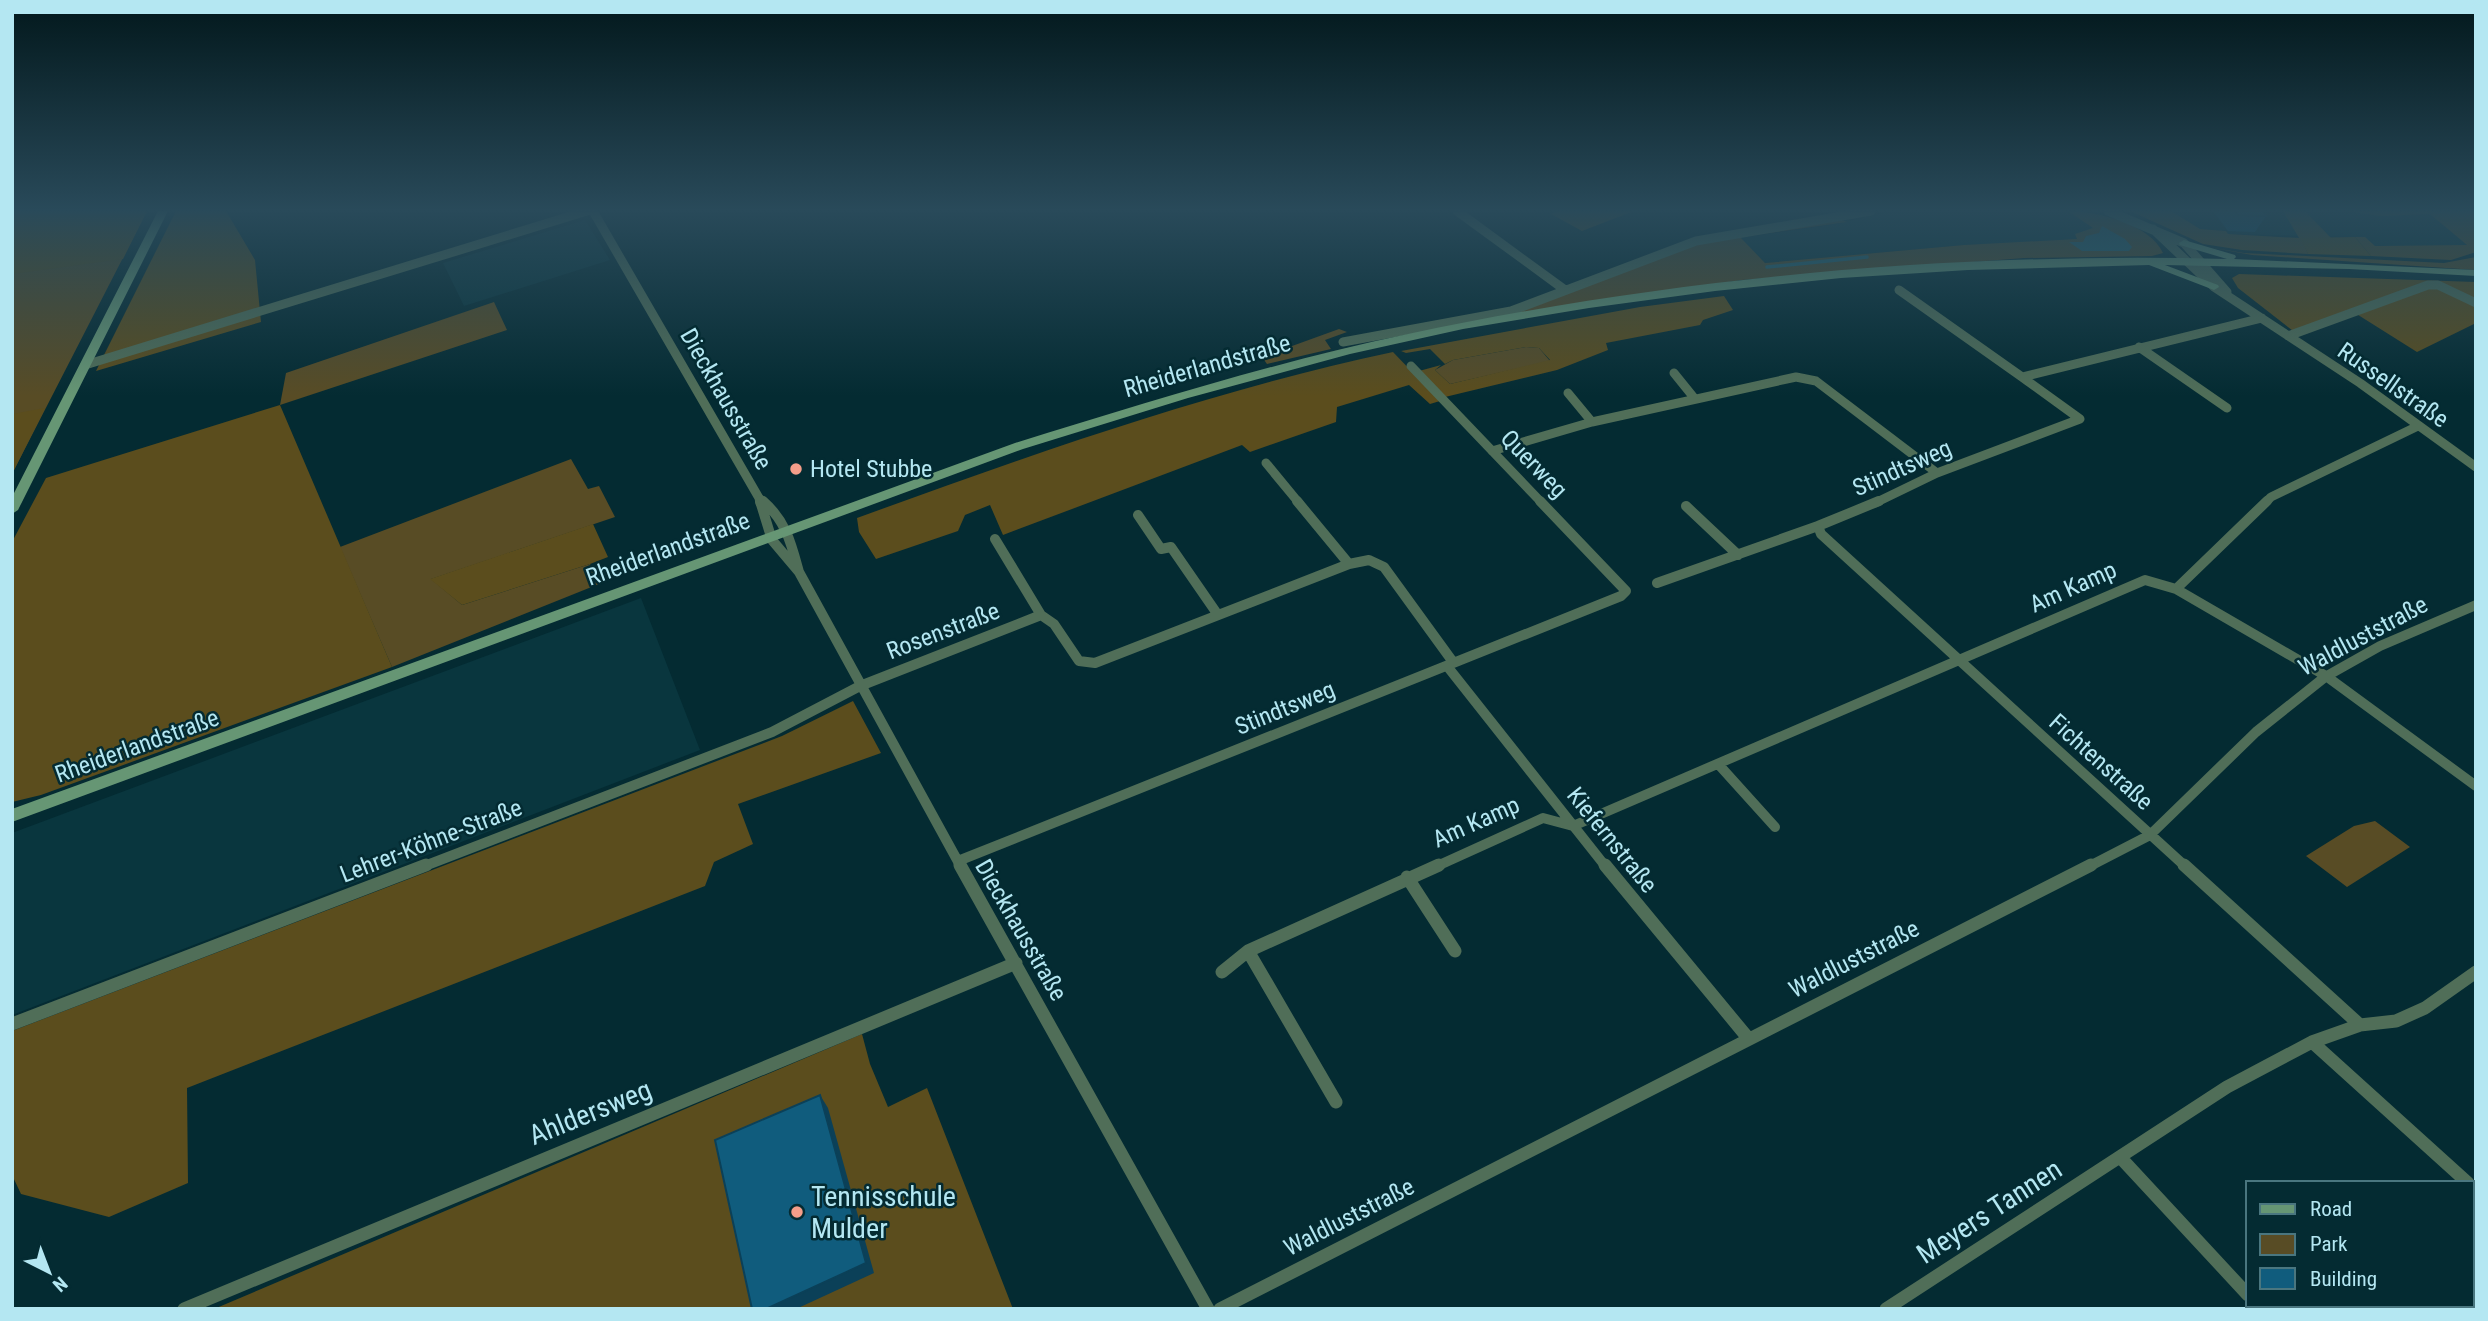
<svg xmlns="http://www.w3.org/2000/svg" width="2488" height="1321" font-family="'Roboto Condensed',sans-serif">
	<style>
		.built { fill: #09363e }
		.green { fill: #584c25 }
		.forest { fill: #5b4d1d }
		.water { fill: #266774 }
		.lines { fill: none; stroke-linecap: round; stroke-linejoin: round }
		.stream { stroke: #266774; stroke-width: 3.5 }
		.street-far2 { stroke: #506e58; stroke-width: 9 }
		.street-far1 { stroke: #506e58; stroke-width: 10 }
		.street { stroke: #506e58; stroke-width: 13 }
		.secondary { fill: #669674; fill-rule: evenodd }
		.wall { fill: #0e4f6c }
		.shaded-wall { fill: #0b4058 }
		.building { fill: #105c7d; stroke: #0b4058; stroke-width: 2 }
		.poi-dot { fill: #f49e8a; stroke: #042b32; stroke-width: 2.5 }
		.labels { text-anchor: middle; stroke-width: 5; stroke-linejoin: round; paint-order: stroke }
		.street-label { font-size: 24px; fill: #b4e7f2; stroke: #042b32 }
		.poi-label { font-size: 24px; fill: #b4e7f2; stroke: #042b32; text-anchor: start }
		.near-street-label { font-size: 28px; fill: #b4e7f2; stroke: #042b32 }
		.near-poi-label { font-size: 28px; fill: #b4e7f2; stroke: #042b32; text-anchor: start }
	</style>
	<rect width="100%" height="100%" fill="#042b32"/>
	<!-- built -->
	<path class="built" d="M1892,211h193l57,28 -178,6 -199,18 -26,-25 98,-14z
		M2170,211h306v41l-25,8 -80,-4 -16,-19 -128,-3 -1,-3 -26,-2z
		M585,220l25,40 -146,46 -21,-43z
		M641,598l59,152 -688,265v-182z"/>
	<!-- green -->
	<path class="green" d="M12,211h135l-135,263z
		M1557,211h77l-52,20 -31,-17z
		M2068,211c30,0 83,14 95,42l-11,3 -128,2 -282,22 -217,32 -209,43 201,-44 179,-68 146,-23 5,2 -107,15 25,26 199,-18 113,-6 -2,-5 18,-6z
		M2130,211h41l29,18 26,2 2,3 71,4 -16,-27h22l26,27h-30l7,16 -66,-4 -39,-6z
		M2347,211h129v41l-25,8 -80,-4 -16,-19h10l10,9 92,-1 -37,-31 -50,2z
		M2208,247l36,6 200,10 32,-6v13l-224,-15z
		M494,302l13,28 -227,75 6,-32z
		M1339,329l8,3 -22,8 6,9 -64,15 -5,-7z
		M1526,347l13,1 11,13 -100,23 -15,-14 18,-10z
		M571,459l17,30 11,-3 16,31 -184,62 31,26 128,-41 9,20 -207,83 -52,-120z
		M2375,821l35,26 -63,40 -41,-31 48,-30z"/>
	<!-- forest -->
	<path class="forest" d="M12,211h135l-24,48 -111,15z
		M176,211h50l29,49 6,62 -165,49z
		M2355,237l16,19 -63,-2 -8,-16z
		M2239,274l237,8v41l-59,29 -62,-39 -58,21 -59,-46 -6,-10z
		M1724,296l9,14 -30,10 -3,5 -94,18 2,7 -51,20 -112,27 -26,-26 22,-6 -6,5 15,14 100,-24 -11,-12 -13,-1 -73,13 -8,4 -15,-15 -24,4 -5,-2 239,-44z
		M1393,352l47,49 -10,3 -21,-19 -72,22 -1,15 -86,30 -8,-7 -239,90 -13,-30 -25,10 -7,16 -82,28 -17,-27 -2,-14c176,-64 353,-127 536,-166z
		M280,405l112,262 -351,128 -29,7v-260l34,-64z
		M45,408l-33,66v-60z
		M593,524l15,33 -18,7 -128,41 -32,-26z
		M853,701l28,52 -143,51 15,40 -39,18 -9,24 -518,202 1,95 -79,34 -88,-23 -9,-19v-144l770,-295z
		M862,1034l8,30 18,43 39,-19 86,221h-799z"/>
	<!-- water -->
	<path class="water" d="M2102,226l23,13 7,8 -3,4h-47l-13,-9h14l3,-6 13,-3z"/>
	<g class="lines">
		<!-- stream -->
		<path class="stream" d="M1767,267l100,-10"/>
		<!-- street-far2 -->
		<path class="street-far2" d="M593,211l166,287 6,5
			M1457,211l108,79
			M2108,211l76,32 43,49
			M2153,229l61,58 146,96 116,84
			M1899,290l123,87 240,-59
			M2288,336l140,-51h10l38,18
			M1343,342l168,-31 185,-70 175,-30
			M2139,347l88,61
			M85,365l502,-154
			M1411,366l131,137
			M1674,373l21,26
			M1568,393l24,29
			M1492,451l100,-29 204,-45 20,4 121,92
			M1266,463l33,40
			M759,498l1,5
			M1875,503l62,-30 143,-54 -58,-42
			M2265,503l6,-6 147,-71"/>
		<!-- street-far1 -->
		<path class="street-far1" d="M760,501l12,39 27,32
			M763,501c23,20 28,42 36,71l162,295
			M1297,501l52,63
			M1686,506l52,49
			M1138,515l23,34 10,-2 47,68
			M1818,526l3,8 365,333
			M995,539l46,76
			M1657,583l161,-57 61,-25
			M2176,589l150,87 150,110
			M1447,666l159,201
			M1719,765l56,62
			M958,861l663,-265 5,-5 -86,-90
			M422,867l350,-135 88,-46 181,-71 13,9 25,37 16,2 254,-99 20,-4 15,7 69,95
			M1435,867l108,-49 30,8 572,-246 31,9 91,-88
			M2088,867l62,-32 106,-103 69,-55 55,-31 96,-41"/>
		<!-- street -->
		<path class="street" d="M960,865l248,444
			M1605,865l143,173
			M2184,865l176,160
			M1407,877l48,74
			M1248,951l88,151
			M1222,972l26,-21 191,-86
			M12,1024l414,-159
			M2312,1042l156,141
			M2120,1157l128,138
			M2258,1305l3,4
			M184,1309l832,-346
			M1220,1309l871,-444
			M1886,1309l341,-222 85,-45 48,-17 36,-4 29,-13 51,-36"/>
		<!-- secondary -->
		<path class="secondary" d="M158,211h10l-150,299 -6,4v-17z
			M2184,240l51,15 1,2 -2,2 242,11v6l-127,-7 -184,-4 53,20 1,2 -5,3 -65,-25 -181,5 -127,8 -126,13 -126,17 -126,21 -113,25 -162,44 -165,51 -1011,373v-13l1003,-366c130,-40 260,-81 393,-109 268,-57 546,-82 819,-75l-47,-14 -1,-2z"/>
	</g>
	<!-- wall -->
	<path class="wall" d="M2213,211h50l3,5 -11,16 -27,-1z"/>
	<!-- shaded-wall -->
	<path class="shaded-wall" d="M820,1095l8,13 46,165 -78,36h-30z"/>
	<!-- building -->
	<path class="building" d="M2235,211h28l3,5 -28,-1z
		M820,1095l46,168 -100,46h-14l-37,-169z"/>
	<!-- sky -->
	<linearGradient id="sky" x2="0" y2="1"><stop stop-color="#02181c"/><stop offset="0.53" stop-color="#294a5a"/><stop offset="1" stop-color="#294a5a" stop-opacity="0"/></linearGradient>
	<rect width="2488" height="396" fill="url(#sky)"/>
	<!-- markers -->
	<g class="poi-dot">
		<circle cx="796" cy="469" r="7"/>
		<circle cx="797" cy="1212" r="7"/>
	</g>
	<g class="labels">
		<!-- street labels -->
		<g class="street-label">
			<text transform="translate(1207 366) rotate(-16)" y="8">Rheiderlandstraße</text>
			<text transform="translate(2393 385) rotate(35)" y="8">Russellstraße</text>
			<text transform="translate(726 399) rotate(60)" y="8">Dieckhausstraße</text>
			<text transform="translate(1534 464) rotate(46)" y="8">Querweg</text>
			<text transform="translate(1902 468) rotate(-24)" y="8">Stindtsweg</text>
			<text transform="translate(668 549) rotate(-20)" y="8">Rheiderlandstraße</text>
			<text transform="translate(2073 587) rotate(-24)" y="8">Am Kamp</text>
			<text transform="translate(943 631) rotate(-21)" y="8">Rosenstraße</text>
			<text transform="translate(2363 636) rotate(-28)" y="8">Waldluststraße</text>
			<text transform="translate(1285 708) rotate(-22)" y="8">Stindtsweg</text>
			<text transform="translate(137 746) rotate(-20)" y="8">Rheiderlandstraße</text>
			<text transform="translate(2101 762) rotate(42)" y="8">Fichtenstraße</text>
			<text transform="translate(1476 822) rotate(-24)" y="8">Am Kamp</text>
			<text transform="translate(1612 840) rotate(51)" y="8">Kiefernstraße</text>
			<text transform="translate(431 841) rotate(-21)" y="8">Lehrer-Köhne-Straße</text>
			<text transform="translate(1021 930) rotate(60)" y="8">Dieckhausstraße</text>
			<text transform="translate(1854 959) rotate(-27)" y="8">Waldluststraße</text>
			<text transform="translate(1349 1217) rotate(-27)" y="8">Waldluststraße</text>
		</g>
		<!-- poi labels -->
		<g class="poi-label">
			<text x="810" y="477">Hotel Stubbe</text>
		</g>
		<!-- near-street labels -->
		<g class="near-street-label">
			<text transform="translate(590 1112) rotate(-22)" y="10">Ahldersweg</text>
			<text transform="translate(1989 1211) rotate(-33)" y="10">Meyers Tannen</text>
		</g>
		<!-- near-poi labels -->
		<g class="near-poi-label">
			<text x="811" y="1206">Tennisschule<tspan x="811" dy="32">Mulder</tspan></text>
		</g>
	</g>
	<!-- border -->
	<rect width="2488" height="1321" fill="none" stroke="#b4e7f2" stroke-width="28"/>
	<!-- legend -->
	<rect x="2246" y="1181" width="228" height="126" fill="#042b32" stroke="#4a767f" stroke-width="2"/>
	<rect x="2260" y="1204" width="35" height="10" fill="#669674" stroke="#4a767f" stroke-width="2"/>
	<text x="2310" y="1216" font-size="21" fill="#b4e7f2">Road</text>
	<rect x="2260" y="1234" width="35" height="21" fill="#584c25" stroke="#4a767f" stroke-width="2"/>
	<text x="2310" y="1251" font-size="21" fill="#b4e7f2">Park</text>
	<rect x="2260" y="1268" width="35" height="21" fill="#105c7d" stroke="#4a767f" stroke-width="2"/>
	<text x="2310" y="1286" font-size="21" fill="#b4e7f2">Building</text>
	<!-- north arrow -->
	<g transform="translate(49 1272) rotate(138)" stroke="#042b32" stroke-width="5" paint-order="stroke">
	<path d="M0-5L12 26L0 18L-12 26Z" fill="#b4e7f2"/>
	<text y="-10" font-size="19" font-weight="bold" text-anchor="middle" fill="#b4e7f2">N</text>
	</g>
</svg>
